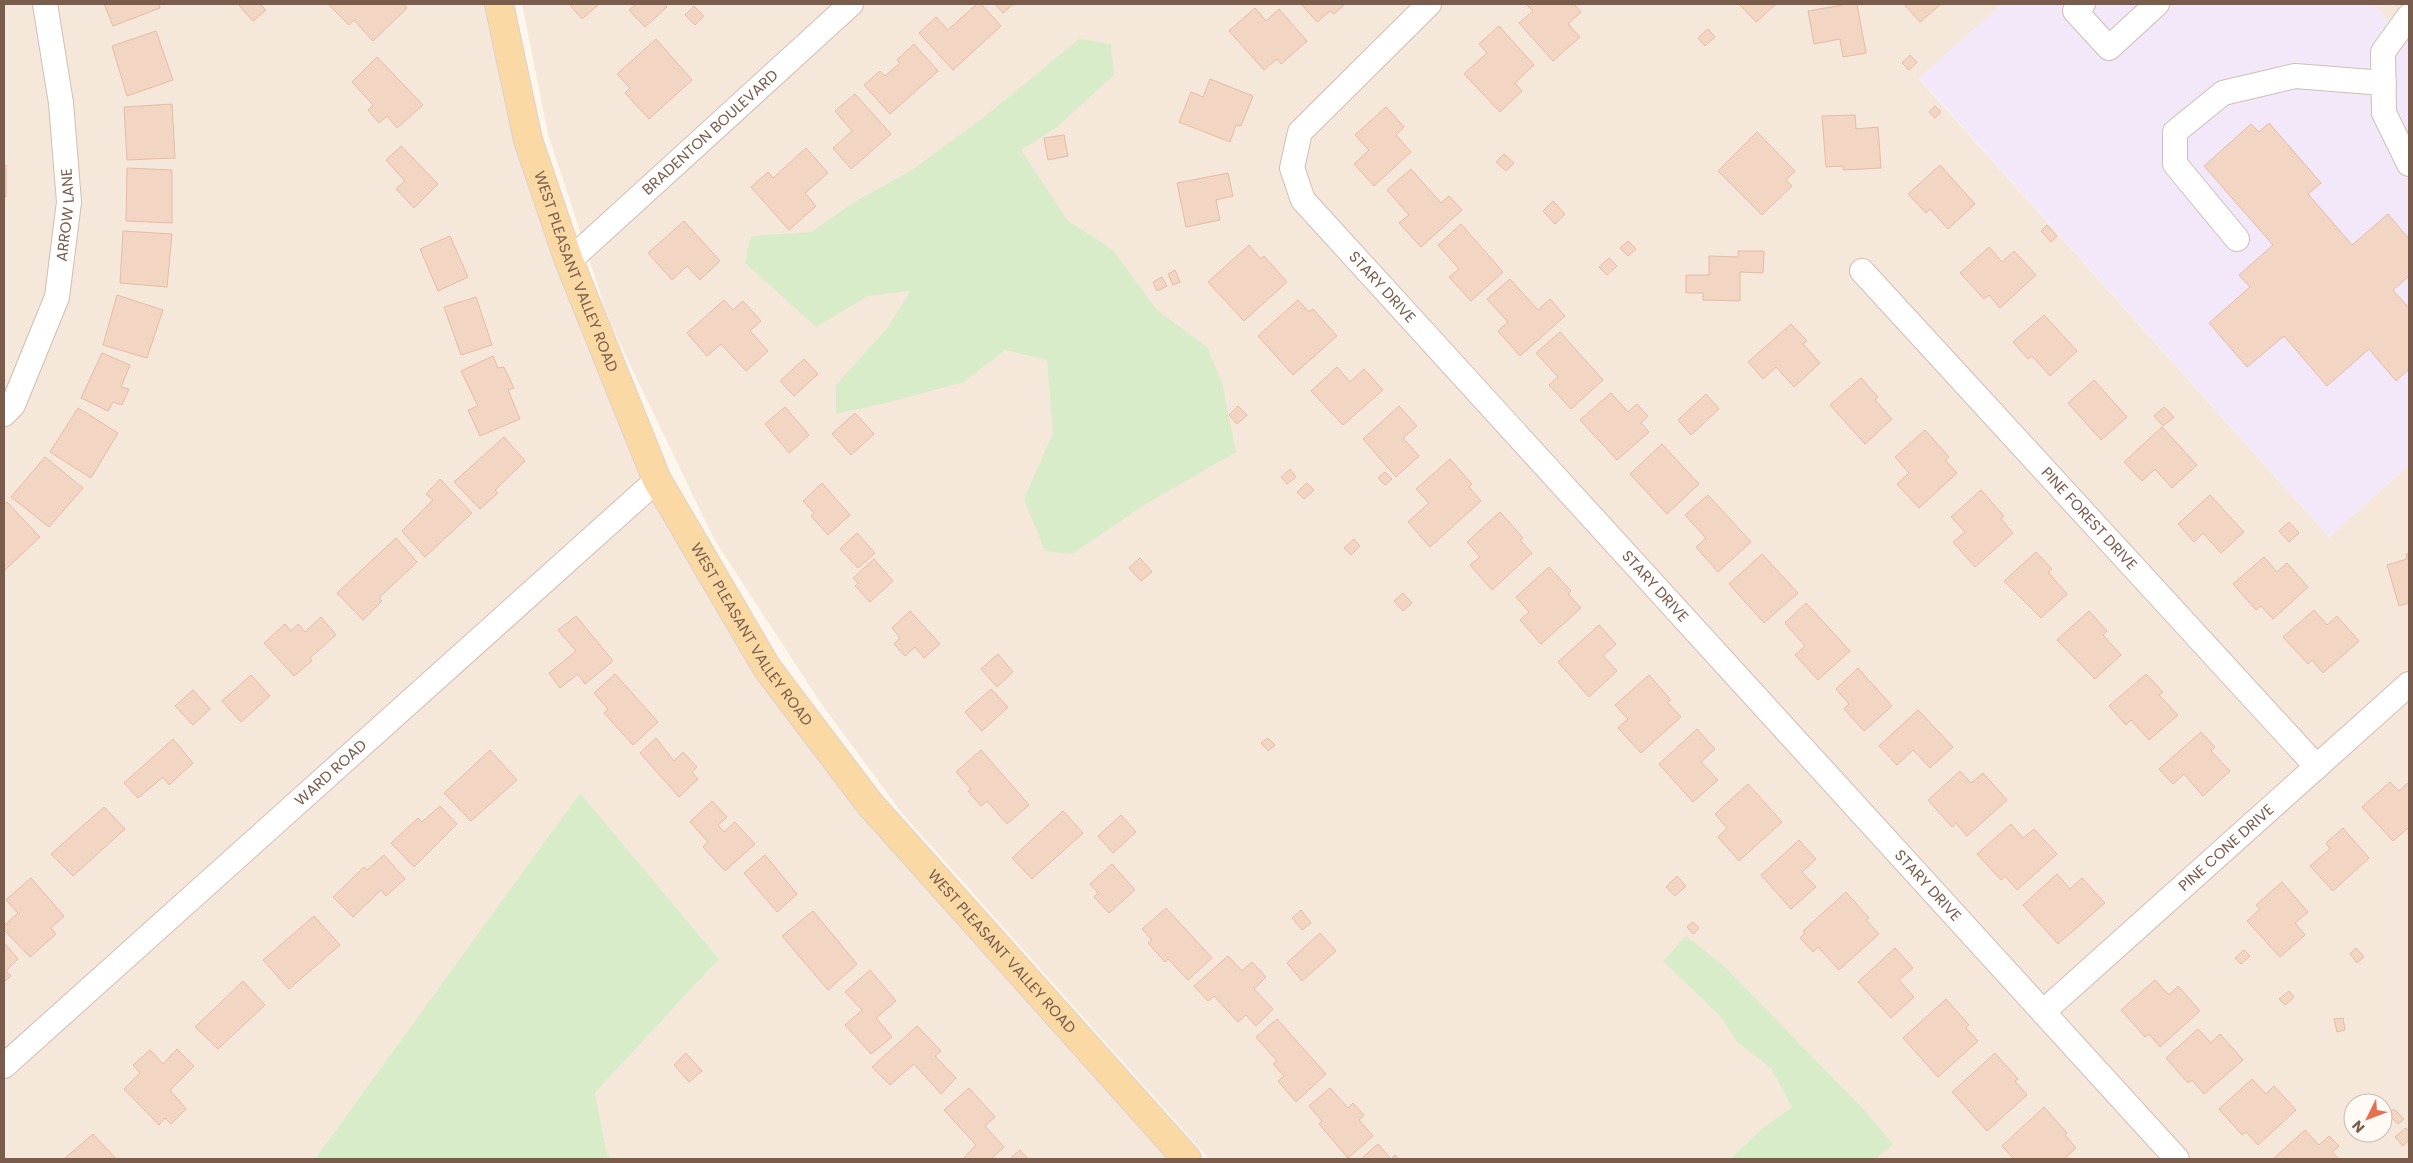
<svg xmlns="http://www.w3.org/2000/svg" width="2413" height="1163" font-family="Poppins,sans-serif">
	<style>
		.residential { fill: #f5e8da; fill-rule: evenodd }
		.education { fill: #f3e8fa }
		.green { fill: #d8ecc9 }
		.building { fill: #f3d5c3; stroke: #e6bba3 }
		.lines { fill: none; stroke-linecap: round; stroke-linejoin: round }
		.minor-casing { stroke: #d1beb0; stroke-width: 26 }
		.major-casing { stroke: #dad1cd; stroke-width: 30 }
		.minor { stroke: #fff; stroke-width: 24 }
		.major { stroke: #fbd9a5; stroke-width: 28 }
		.labels { text-anchor: middle; stroke-width: 5; stroke-linejoin: round; paint-order: stroke }
		.street-label { font-size: 15px; fill: #7a5c4d; stroke: #fffaf3 }
	</style>
	<rect width="100%" height="100%" fill="#fdf6ec"/>
	<!-- residential -->
	<path class="residential" d="M4,4h495l29,136 129,340 110,188 420,491h-574l-6,-5 -12,-61 124,-134 -139,-165 -265,365h-311z
		M522,4h1480l-83,75 410,458 80,-72v694h-1200l-308,-347 -81,-110 -106,-163 -104,-216 -62,-189zM2353,1103h30v30h-30z
		M2373,4h36v40z"/>
	<!-- education -->
	<path class="education" d="M2002,4h371l36,40v421l-80,72 -410,-459z"/>
	<!-- green -->
	<path class="green" d="M1079,39l32,5 3,31 -58,53 -35,22 47,71 44,28 45,61 50,37 15,35 14,70 -90,52 -74,50 -27,-3 -21,-52 29,-66 -6,-73 -42,-10 -41,32 -70,19 -58,13v-29l53,-59 21,-35 -42,5 -52,31 -71,-64 6,-27 61,-4 39,-28 61,-34 71,-52z
		M580,793l139,166 -124,134 12,61 6,5h-298z
		M1686,936l39,31 140,144 28,33 -17,15h-146l32,-30 30,-22 -21,-39 -34,-26 -16,-25 -58,-56z"/>
	<!-- building -->
	<path class="building" d="M104,4h55l1,4 -47,18z
		M238,4h22l6,6 -13,11z
		M328,4h75l4,4 -34,33 -19,-21 -5,5z
		M571,4h28l-17,15 -12,-14z
		M636,4h28l3,3 -22,20 -16,-17z
		M977,4h4l20,22 -48,44 -34,-37 17,-16 12,13z
		M995,4h18l-10,9z
		M1301,4h44l-11,10 -4,-3 -13,11z
		M1526,4h48l7,8 -13,12 12,13 -27,24 -34,-38 14,-12z
		M1739,4h37l-20,18z
		M1848,4h9l9,49 -23,4 -3,-18 -26,5 -6,-33z
		M1904,4h37l-21,18z
		M694,6l10,10 -9,9 -10,-10z
		M1255,8l11,13 13,-12 28,32 -26,23 -4,-5 -13,11 -35,-39z
		M1499,26l35,39 -19,18 7,8 -22,21 -36,-38 23,-21 -8,-9z
		M1708,29l7,8 -10,9 -7,-8z
		M156,31l17,49 -46,16 -15,-50z
		M656,39l36,41 -43,39 -24,-26 5,-5 -13,-14z
		M914,44l24,27 -48,43 -26,-29 16,-14 5,5 15,-13 -3,-3z
		M1910,55l7,7 -8,8 -7,-7z
		M377,57l46,48 -26,23 -10,-12 -8,7 -11,-13 5,-5 -21,-23z
		M1210,79l43,17 -12,30 -5,-1 -6,17 -51,-20 12,-30 12,5z
		M855,94l36,40 -40,35 -18,-21 19,-17 -17,-20z
		M172,104l3,54 -48,2 -3,-53z
		M1935,106l6,6 -6,6 -6,-6z
		M1386,107l18,20 -8,8 15,17 -37,34 -20,-22 15,-14 -14,-15z
		M1855,115l1,14 22,-2 3,41 -38,2v-4l-17,1 -4,-51z
		M2269,123l52,60 -13,11 44,51 36,-31 21,25v37l-16,14 16,18v61l-13,12 -27,-32 -42,37 -43,-50 -37,31 -38,-44 41,-36 -11,-12 34,-30 -69,-79 47,-42 8,8z
		M1757,132l38,39 -9,9 6,6 -30,29 -44,-44z
		M1064,135l4,21 -20,4 -4,-22z
		M401,146l37,38 -24,24 -18,-19 9,-8 -19,-21z
		M806,148l22,25 -23,20 11,13 -27,24 -38,-43 17,-15 5,6z
		M1504,154l10,9 -8,8 -10,-9z
		M4,165h2v32h-2z
		M1940,165l35,39 -27,25 -18,-20 -4,4 -18,-19z
		M127,168l45,2v53l-46,-2z
		M1411,169l30,34 8,-7 13,14 -41,37 -22,-24 10,-8 -22,-25z
		M1228,173l5,23 -17,4 4,20 -34,7 -9,-44z
		M1553,201l12,13 -10,10 -12,-13z
		M684,221l36,40 -20,19 -13,-14 -15,14 -24,-27z
		M1461,224l42,48 -32,29 -22,-24 10,-8 -21,-24z
		M2047,225l10,11 -6,6 -10,-11z
		M123,231l49,3 -5,53 -47,-4z
		M450,236l18,41 -30,14 -18,-42z
		M1628,241l8,8 -8,7 -8,-8z
		M1249,245l12,14 3,-3 23,26 -43,39 -36,-39z
		M1989,247l13,15 12,-11 22,24 -36,33 -11,-13 -5,4 -24,-26z
		M1738,251h26l-1,22 -23,-1v29l-37,-1v-7h-17v-18h23v-19l29,1z
		M1609,258l8,8 -10,9 -8,-8z
		M1175,270l5,12 -7,3 -5,-11z
		M1162,277l5,9 -10,5 -4,-9z
		M1510,279l28,31 12,-11 15,17 -45,40 -22,-25 10,-9 -21,-23z
		M117,295l46,15 -16,48 -44,-13z
		M476,297l16,48 -31,10 -17,-48z
		M724,300l9,10 10,-9 18,20 -11,10 18,20 -22,20 -25,-27 -14,12 -20,-23z
		M1298,300l11,12 4,-3 24,27 -44,39 -35,-39z
		M2044,315l33,36 -27,25 -18,-20 -4,3 -15,-17z
		M1791,324l16,17 -4,3 17,19 -26,24 -18,-20 -13,12 -15,-17z
		M1560,332l43,48 -32,29 -22,-24 9,-8 -22,-24z
		M102,353l28,12 -9,22 8,2 -7,16 -9,-3 -5,9 -27,-13z
		M493,356l5,12 6,-1 10,21 -6,2 12,29 -40,17 -12,-26 10,-4 -17,-35z
		M804,359l14,15 -24,22 -14,-15z
		M1337,367l13,15 14,-13 19,21 -40,35 -32,-34z
		M1861,378l17,19 -3,3 17,19 -27,25 -35,-39z
		M2094,380l33,37 -26,23 -33,-37z
		M1611,393l17,19 9,-8 11,12 -7,7 8,9 -32,28 -37,-40z
		M1706,394l13,15 -28,26 -13,-15z
		M1238,406l9,9 -10,9 -8,-9z
		M1399,406l18,20 -14,12 16,18 -23,21 -33,-38z
		M785,407l24,28 -20,18 -24,-29z
		M2164,407l10,10 -11,9 -9,-10z
		M78,408l40,25 -27,45 -41,-26z
		M855,413l19,21 -23,21 -19,-21z
		M2162,427l35,38 -25,23 -17,-19 -13,12 -18,-19z
		M1925,430l24,27 -4,3 12,13 -38,35 -22,-24 12,-11 -14,-16z
		M504,437l21,24 -30,29 3,3 -18,16 -26,-27z
		M1662,444l37,40 -32,30 -37,-40z
		M45,457l38,31 -34,39 -38,-30z
		M1450,459l22,25 -3,3 12,14 -51,46 -22,-25 21,-19 -13,-14z
		M1290,469l6,8 -9,7 -6,-7z
		M1385,472l7,7 -7,6 -7,-7z
		M440,479l32,34 -47,44 -23,-26 31,-31 -7,-6z
		M822,483l28,32 -22,20 -17,-19 3,-3 -11,-12z
		M1307,483l7,7 -10,9 -7,-7z
		M1981,490l23,26 -3,3 12,14 -38,34 -22,-25 12,-10 -14,-15z
		M1708,495l43,47 -33,30 -22,-25 10,-9 -21,-23z
		M2210,495l34,37 -23,21 -18,-20 -9,9 -16,-18z
		M7,502l33,35 -36,34v-66z
		M1500,512l23,26 -3,2 12,13 -40,37 -22,-25 10,-8 -13,-15z
		M2289,522l10,11 -10,9 -10,-11z
		M857,533l18,20 -17,15 -18,-19z
		M396,538l21,24 -38,36 3,3 -19,19 -26,-27z
		M1354,539l6,7 -9,9 -7,-7z
		M2036,552l16,17 -4,3 19,22 -26,24 -37,-37z
		M2409,553v50l-10,3 -12,-41 20,-6 -1,-5z
		M1762,554l36,39 -34,30 -35,-39z
		M2264,557l13,15 10,-9 21,24 -35,32 -12,-13 -5,4 -23,-26z
		M1140,558l12,14 -11,9 -12,-13z
		M874,559l19,22 -23,21 -15,-16 3,-3 -5,-5z
		M1549,567l22,24 -3,3 13,14 -40,36 -21,-24 9,-8 -13,-15z
		M1403,593l9,10 -9,8 -9,-10z
		M1806,603l44,48 -32,29 -23,-25 10,-9 -20,-23z
		M2314,610l13,15 10,-9 22,25 -36,32 -11,-13 -4,4 -25,-27z
		M910,611l30,33 -16,14 -9,-11 -10,9 -11,-12 6,-6 -8,-10z
		M2089,611l18,20 -4,4 18,20 -26,24 -38,-39z
		M576,616l37,45 -28,23 -7,-10 -18,14 -11,-15 27,-22 -18,-21z
		M321,617l15,18 -26,23 2,3 -18,15 -30,-33 21,-19 6,7 7,-7 7,8z
		M1599,625l17,19 -13,12 14,15 -28,26 -31,-35z
		M998,654l15,18 -16,15 -16,-18z
		M1858,668l34,38 -28,25 -20,-22 5,-5 -13,-15z
		M615,674l43,48 -25,23 -29,-32 4,-4 -14,-16z
		M2146,674l17,18 -4,3 19,20 -29,25 -18,-20 -5,5 -17,-19z
		M251,675l19,21 -29,26 -19,-21z
		M1649,675l22,25 -4,2 14,15 -40,36 -23,-25 10,-9 -13,-14z
		M991,689l17,18 -26,24 -17,-19z
		M193,690l17,19 -17,16 -18,-19z
		M1918,710l35,37 -23,21 -17,-18 -16,15 -18,-19z
		M1697,729l18,20 -14,13 17,18 -25,22 -34,-38z
		M2201,732l14,15 -4,4 19,20 -27,25 -19,-22 -11,10 -14,-15z
		M656,738l18,23 9,-9 14,15 -5,5 6,7 -19,18 -39,-44z
		M1268,738l7,7 -7,6 -7,-8z
		M173,739l20,24 -24,22 -6,-8 -25,21 -14,-15z
		M490,750l27,30 -46,41 -27,-28z
		M981,750l48,55 -22,19 -20,-23 -6,5 -13,-15 3,-2 -15,-17z
		M1960,771l11,12 12,-10 24,27 -40,36 -11,-13 -4,4 -24,-27z
		M2390,782l9,9 10,-9v48l-1,-2 -15,13 -31,-34z
		M1748,784l34,38 -43,39 -21,-24 9,-9 -12,-14z
		M712,801l15,16 -9,8 6,7 11,-10 20,22 -30,27 -22,-24 5,-5 -18,-20z
		M440,806l17,18 -43,43 -23,-24 27,-25 4,4z
		M104,807l21,22 -52,47 -22,-22z
		M1063,811l20,22 -51,46 -20,-21z
		M1121,815l15,17 -23,21 -15,-17z
		M2011,824l12,14 11,-9 23,25 -40,36 -12,-14 -4,4 -24,-26z
		M2343,828l26,30 -36,33 -23,-25 20,-17 -4,-6z
		M1799,840l17,19 -14,13 14,15 -25,22 -30,-34z
		M384,855l21,24 -19,17 -5,-6 -28,27 -20,-20 31,-30 3,3z
		M765,855l32,39 -20,18 -33,-39z
		M1112,864l23,26 -26,23 -15,-16 4,-4 -8,-9z
		M2057,874l13,15 12,-11 23,25 -47,41 -35,-39z
		M1677,876l9,10 -11,10 -9,-9z
		M31,878l33,38 -13,12 5,6 -26,23 -26,-27v-4l14,-13 -12,-13z
		M2282,882l26,30 -13,11 10,12 -25,22 -33,-36 13,-12 -4,-4z
		M1846,892l23,26 -3,2 13,14 -40,36 -21,-23 -5,5 -13,-14 5,-5 -2,-2z
		M1166,908l46,50 -24,22 -20,-21 -3,3 -17,-19 4,-3 -10,-11z
		M1301,910l10,13 -9,7 -10,-12z
		M813,911l44,53 -29,26 -46,-54z
		M314,916l26,29 -51,44 -26,-29z
		M1693,922l6,6 -6,6 -6,-7z
		M1320,933l16,18 -34,30 -15,-18z
		M4,943l14,16 -12,12 5,5 -7,6z
		M1895,948l18,20 -14,12 15,17 -23,21 -33,-36z
		M2356,948l8,9 -7,6 -7,-9z
		M2244,950l6,6 -9,8 -6,-6z
		M1228,956l14,15 10,-9 14,15 -12,12 19,20 -17,17 -10,-11 -8,7 -24,-26 -6,5 -14,-15z
		M870,970l26,31 -20,17 16,19 -21,17 -26,-29 17,-15 -17,-18z
		M2155,980l14,15 9,-9 22,25 -40,36 -11,-13 -4,3 -24,-27z
		M243,981l22,24 -47,44 -23,-22z
		M2289,991l5,6 -9,8 -6,-6z
		M1946,999l23,26 -3,3 12,13 -40,36 -35,-39z
		M2343,1018l2,12 -8,2 -3,-13z
		M1277,1019l49,55 -30,28 -18,-21 6,-5 -11,-12 4,-3 -21,-24z
		M917,1026l24,25 -6,5 21,22 -15,16 -27,-30 -24,21 -18,-18z
		M2198,1029l13,14 9,-9 23,26 -39,34 -12,-14 -4,3 -22,-25z
		M177,1049l17,17 -24,24 16,19 -15,15 -6,-6 -6,7 -35,-36 16,-16 -7,-8 17,-15 13,14z
		M686,1053l16,18 -13,11 -15,-17z
		M1995,1053l23,26 -3,2 12,14 -40,36 -35,-39z
		M2252,1079l14,15 8,-8 22,24 -38,35 -12,-13 -4,3 -23,-26z
		M969,1088l26,29 -10,9 19,21 -13,12h-28l13,-14 -32,-35z
		M1330,1088l18,20 5,-5 11,12 -5,5 14,16 -25,22 -29,-34 3,-3 -13,-15z
		M2044,1107l23,26 -2,2 11,13 -12,11h-50l-12,-13z
		M2394,1109l10,10 -6,5 -10,-10z
		M2406,1128l3,4v8l-6,6 -8,-9z
		M2305,1130l14,15 10,-9 10,10 -7,6 7,7h-66z
		M93,1134l23,25h-52z
		M1378,1144l13,15 4,-4 4,4h-38z
		M1020,1150l8,9h-18z"/>
	<g class="lines">
		<!-- minor casing -->
		<g class="minor-casing">
			<g id="minor">
				<path id="s1" d="M1429,4l-129,128 -8,36 11,32 874,959"/>
				<path d="M2083,4l-8,7 34,37 48,-44"/>
				<path d="M2409,16l-26,36 1,61 25,51"/>
				<path d="M2237,239l-62,-75v-32l48,-39 72,-17 89,7"/>
				<path id="s2" d="M569,261l282,-257"/>
				<path id="s3" d="M1862,271l455,496"/>
				<path id="s4" d="M4,414l9,-9 44,-108 12,-95 -8,-99 -16,-99"/>
				<path id="s5" d="M2043,1012l366,-328"/>
				<path id="s6" d="M4,1066l653,-586"/>
			</g>
		</g>
		<!-- major casing -->
		<g class="major-casing">
			<g id="major">
				<path id="s7" d="M499,4l29,136 41,121 88,219 110,188 102,135 318,356"/>
			</g>
		</g>
		<!-- minor -->
		<use href="#minor" class="minor"/>
		<!-- major -->
		<use href="#major" class="major"/>
	</g>
	<g class="labels">
		<!-- street labels -->
		<g class="street-label">
			<text dy="5" stroke="none"><textPath href="#s2" startOffset="191">BRADENTON BOULEVARD</textPath></text>
			<text dy="5" stroke="none"><textPath href="#s4" startOffset="212">ARROW LANE</textPath></text>
			<text dy="5" stroke="none"><textPath href="#s7" startOffset="279">WEST PLEASANT VALLEY ROAD</textPath></text>
			<text dy="5" stroke="none"><textPath href="#s1" startOffset="370">STARY DRIVE</textPath></text>
			<text dy="5" stroke="none"><textPath href="#s3" startOffset="336">PINE FOREST DRIVE</textPath></text>
			<text dy="5" stroke="none"><textPath href="#s1" startOffset="775">STARY DRIVE</textPath></text>
			<text dy="5" stroke="none"><textPath href="#s7" startOffset="684">WEST PLEASANT VALLEY ROAD</textPath></text>
			<text dy="5" stroke="none"><textPath href="#s6" startOffset="439">WARD ROAD</textPath></text>
			<text dy="5" stroke="none"><textPath href="#s5" startOffset="246">PINE CONE DRIVE</textPath></text>
			<text dy="5" stroke="none"><textPath href="#s1" startOffset="1180">STARY DRIVE</textPath></text>
			<text dy="5" stroke="none"><textPath href="#s7" startOffset="1089">WEST PLEASANT VALLEY ROAD</textPath></text>
		</g>
	</g>
	<!-- border -->
	<rect width="2413" height="1163" fill="none" stroke="#7a5c4d" stroke-width="10"/>
	<!-- north arrow -->
	<g transform="translate(2368 1118) rotate(228)"><circle r="24" fill="#fffaf3" stroke="#cabbb1"/>
	<path d="M0-4L9 19L0 12L-9 19Z" fill="#e76f51"/>
	<text y="-8" font-size="14" font-weight="bold" text-anchor="middle" fill="#7a5c4d">N</text>
	</g>
</svg>
